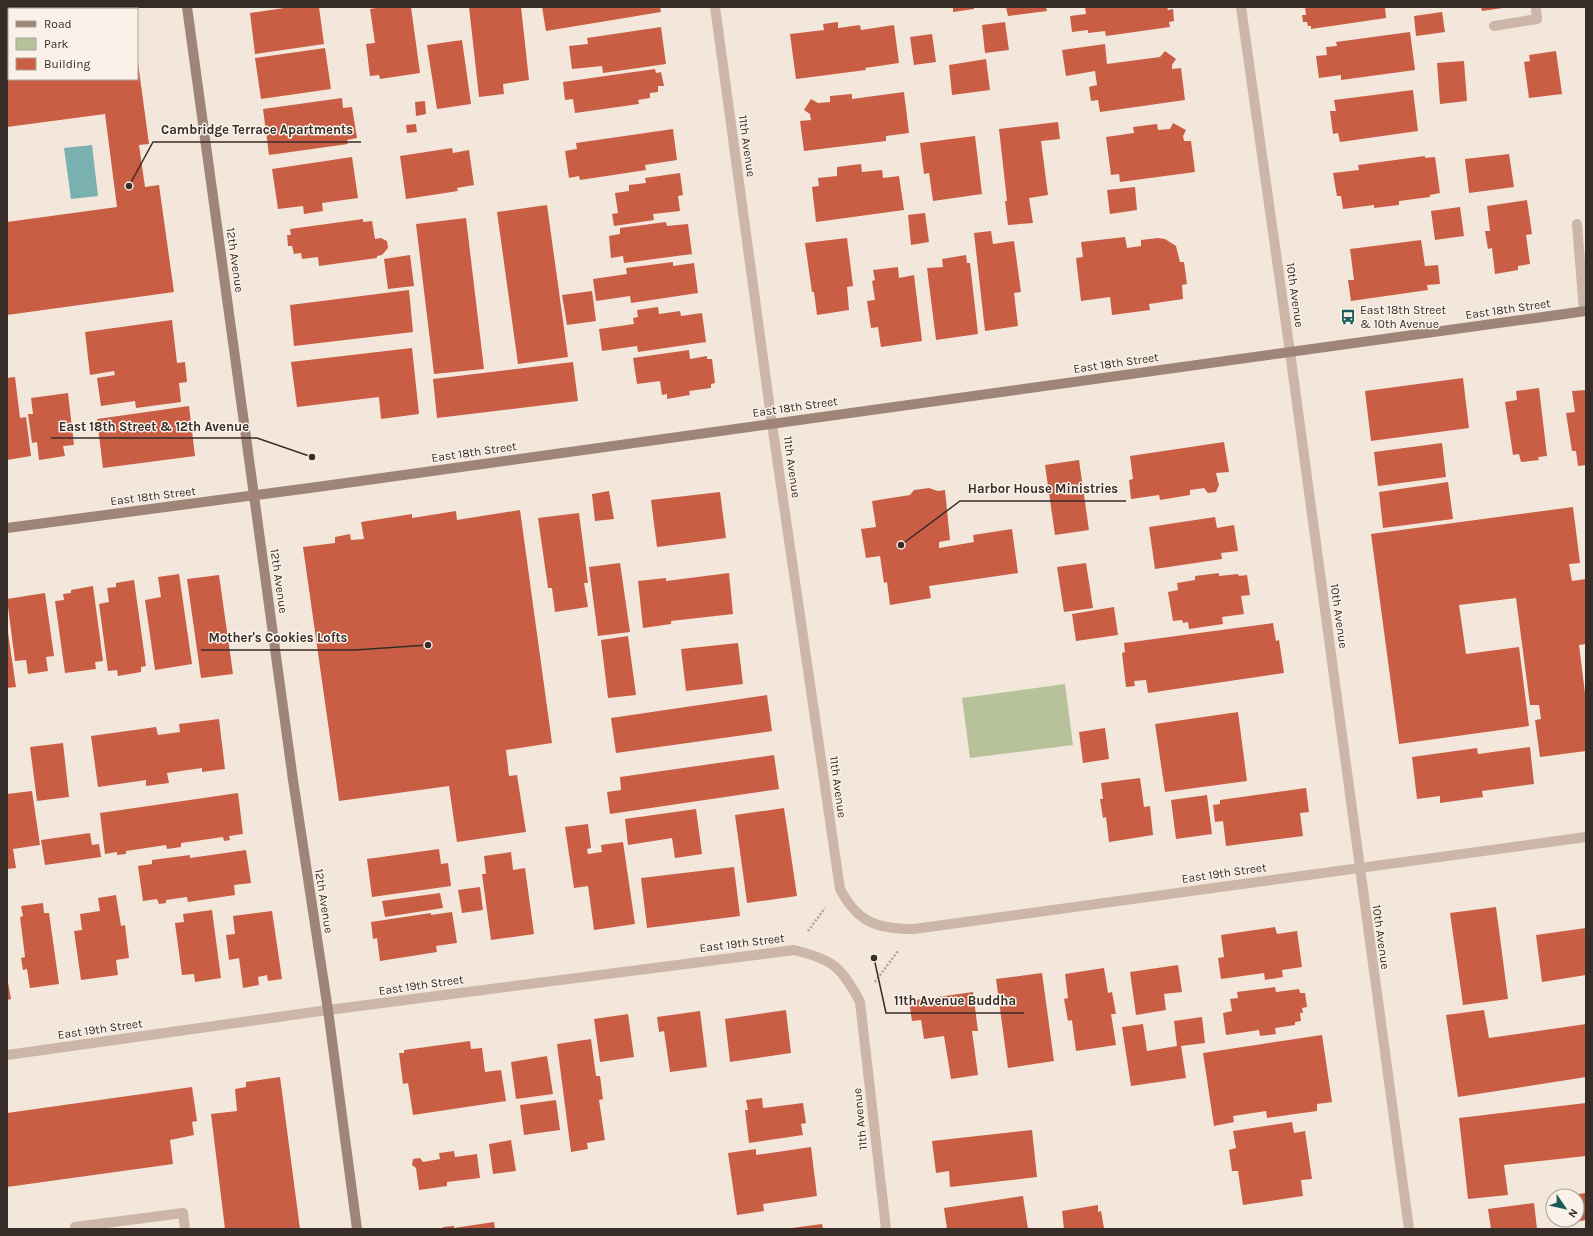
<svg xmlns="http://www.w3.org/2000/svg" width="1593" height="1236" font-family="Karla,sans-serif">
	<style>
		.green { fill: #b7c29b }
		.water { fill: #7ab0b0 }
		.building { fill: #c95e44 }
		.lines { fill: none; stroke-linecap: round; stroke-linejoin: round }
		.path { stroke: #b7a091; stroke-width: 2.5; stroke-dasharray: 2 2; stroke-linecap: butt }
		.lane { stroke: #cbb6a7; stroke-width: 10 }
		.street { stroke: #cbb6a7; stroke-width: 10 }
		.secondary { stroke: #9f8578; stroke-width: 10 }
		.labels { text-anchor: middle; stroke-width: 3; stroke-linejoin: round; paint-order: stroke }
		.street-label { font-size: 12px; fill: #372c28; stroke: #faf1e8 }
		.poi-label { font-size: 12px; fill: #372c28; stroke: #faf1e8; text-anchor: start }
		.leader { fill: none; stroke: #372c28; stroke-width: 1.5 }
		.callout-dot { fill: #372c28; stroke: #faf1e8; stroke-width: 1.5 }
		.callout-label { font-size: 13px; text-anchor: middle; font-weight: bold; fill: #372c28; stroke: #faf1e8; stroke-width: 3; stroke-linejoin: round; paint-order: stroke }
	</style>
	<rect width="100%" height="100%" fill="#f3e7dc"/>
	<!-- green -->
	<path class="green" d="M1065,684l8,61 -103,13 -8,-60z"/>
	<!-- water -->
	<path class="water" d="M92,145l6,51 -27,3 -7,-51z"/>
	<!-- building -->
	<path class="building" d="M291,7h28l5,37 -69,10 -5,-41z
		M382,7h29l9,66 -40,6 -1,-4 -9,1 -4,-32 9,-1 -5,-34z
		M469,7h52l8,73 -26,4 1,10 -25,3z
		M542,7h118l1,5 -115,19z
		M953,7h21v2l-21,3z
		M1006,7h40l1,4 -39,5z
		M1085,7h82l1,3 5,-1 1,12 -5,1 1,5 -64,9 -1,-5 -17,2v-3l-16,2 -2,-16 16,-2z
		M1305,7h80l1,11 -75,11v-3h-3l-1,-4h-4l-1,-7h4z
		M1481,7h22v1l-21,3z
		M1442,12l3,20 -29,4 -2,-20z
		M838,22v6l22,-3 1,5 33,-5 5,38 -34,5 1,2 -70,9 -6,-45 34,-4 -1,-6z
		M1005,22l4,28 -24,3 -3,-28z
		M661,27l5,37 -63,9 -1,-7 -30,3 -3,-23 19,-2 -1,-6z
		M1410,32l5,38 -74,10v-5l-22,3 -3,-22 11,-1 -1,-8 11,-1 -1,-4z
		M932,34l4,28 -22,3 -4,-28z
		M462,40l9,64 -34,5 -10,-64z
		M1105,44l2,20 53,-7 5,-6 11,8 -4,6v4l9,-1 4,32 -85,12 -2,-12 -7,1 -2,-14 8,-2 -2,-14 -29,5 -4,-26z
		M325,48l6,41 -70,10 -6,-41z
		M1556,51l6,43 -33,4 -5,-36 6,-1 -1,-6z
		M7,57h2v22h128l1,-16 11,81 -10,1 6,42 14,-2 15,107 -167,23v-93l110,-15 -12,-93 -98,13z
		M986,59l4,31 -38,5 -3,-30z
		M1464,61l3,40 -27,3 -3,-41z
		M655,69l1,4 5,-1 3,14h-6v6l-8,1v5l-12,2 1,4 -64,9 -2,-14 -8,1 -2,-18z
		M1413,90l5,41 -78,11 -2,-9 -5,1 -3,-23h6l-2,-11z
		M904,92l5,41 -23,3v5l-82,10 -4,-30 11,-1 -1,-6 -6,-4 7,-11 7,4 12,-1v-6l22,-2v5z
		M342,98l1,10 9,-1 5,31 -10,2 1,4 -79,11 -6,-46z
		M425,101l1,13 -10,2 -1,-14z
		M1058,122l2,17 -19,2 7,54 -19,3 4,25 -25,2 -3,-24h2l-8,-72z
		M1173,123l13,7 -3,6 1,5h7l4,31 -75,10 -1,-8 -8,1 -5,-38 28,-4 -1,-6 24,-3 1,6 12,-1z
		M416,124l1,8 -10,1 -1,-8z
		M673,129l4,31 -32,5 1,5 -66,10 -1,-4 -10,2 -4,-27 12,-2 -1,-6z
		M975,136l7,58 -49,7 -4,-28 -5,1 -4,-31z
		M452,148l1,5 16,-3 5,35 -17,3 1,3 -52,8 -6,-43z
		M1509,154l5,33 -45,6 -4,-34z
		M1425,156v2l10,-1 5,36 -10,2v2l-31,4v4l-25,3v-3l-31,4 -2,-13h-4l-4,-23 26,-3 -1,-5z
		M352,157l6,41 -36,5 1,8 -19,3 -1,-8 -25,3 -6,-40z
		M861,164l1,8 20,-2 1,8 16,-2 5,34 -88,12 -4,-35 7,-1 -1,-8 19,-2v-9z
		M680,173l3,22 -5,1 2,15 -27,3 1,6 -40,6 -2,-12 6,-1 -3,-20 14,-2v-6l17,-2 -1,-5z
		M1135,187l2,23 -27,4 -3,-24z
		M1527,200l5,34 -6,1 4,29 -12,2v4l-23,4 -3,-26 -4,1 -3,-18h5l-3,-25z
		M547,205l21,152 -50,7 -21,-152z
		M1460,207l4,29 -29,4 -4,-29z
		M925,213l4,29 -18,3 -3,-30z
		M466,218l18,151 -50,5 -18,-150z
		M363,219v3l9,-1 3,18 6,-1 6,3 1,7 -6,7 -5,1v2l-58,8 -1,-9 -16,2 -1,-6 -7,1 -2,-8h-4l-1,-11h4l-1,-6z
		M666,222l1,4 21,-2 4,30 -68,9 -1,-7 -12,2 -2,-22 11,-2v-6z
		M991,231l2,13 21,-3 7,51 -7,1 4,33 -33,5 -11,-98z
		M1125,237l2,11 14,-2v-6l17,-2 7,1 11,7 4,16h4l3,22 -5,1 1,14 -34,5 1,6 -38,5 -2,-18 -29,4 -5,-43 7,-1 -2,-15z
		M847,238l6,48 -6,1 2,23 -32,5 -3,-23h-2l-7,-49z
		M1421,240l4,26 13,-1 2,19 -13,1 1,5 -77,11 -3,-21h6l-4,-31z
		M410,255l4,31 -26,3 -4,-30z
		M966,255l1,8h3l8,71 -42,6 -9,-72 16,-1 -1,-8z
		M673,262v4l21,-3 4,30 -67,10 -1,-7 -34,5 -3,-22 34,-5 -1,-6z
		M898,267l1,11 15,-3 8,66 -41,6 -3,-20 -7,1 -4,-27 8,-1 -3,-19 3,-1 -2,-10z
		M409,290l4,42 -119,14 -4,-41z
		M592,291l4,30 -29,4 -5,-30z
		M658,307l1,7 21,-3 1,5 21,-3 4,29 -68,10 -1,-6 -35,5 -3,-22 35,-5 -1,-6 5,-1 -1,-7z
		M172,320l5,43 8,-1 2,20 -8,1 2,19 -45,6 -1,-7 -34,5 -4,-28 18,-3 -1,-4 -24,4 -5,-43z
		M412,348l7,66 -38,5 -2,-22 -82,10 -6,-45z
		M689,350l1,9 17,-3v3h5l3,24 -4,1v4l-22,3 1,4 -23,4v-5l-5,1 -2,-14 -23,3 -4,-26z
		M573,362l5,39 -141,17 -4,-39z
		M15,377l5,41 6,-1 5,39 -24,4v-82z
		M1463,378l6,50 -98,13 -6,-50z
		M1539,388l8,68 -9,1 1,3 -18,2 -2,-8 -6,1 -8,-53 12,-2 -1,-9z
		M1586,390v75l-8,1 -2,-15h-4l-6,-38 9,-1 -3,-21z
		M68,393l6,52 -11,1 2,10 -26,4 -2,-18 -5,1 -4,-29h5l-2,-16z
		M189,406l6,50 -92,12 -6,-49z
		M1224,442l5,30 -13,1 3,12 -3,7 -8,1 -4,-5 -14,2v5l-30,5 -1,-5 -28,4 -2,-19 4,-1 -3,-23z
		M1442,443l4,34 -68,9 -4,-34z
		M1079,460l10,70 -34,5 -10,-70z
		M1448,482l5,37 -70,9 -4,-36z
		M929,488l9,3 7,-1 5,50 -11,2v6l35,-6 -1,-7 39,-6 6,44 -89,13 2,12 -41,7 -3,-23 -3,1 -4,-27 -14,2 -5,-29 15,-2 -4,-26 38,-6 4,-5z
		M609,491l5,28 -19,2 -3,-27z
		M720,492l6,46 -69,9 -6,-47z
		M1573,507l7,56 -11,1 3,17 14,-2v65l-7,1 7,56v50l-46,6 -5,-37 6,-1 -2,-14h-9l-14,-107 -57,7 7,49 53,-7 10,79 -130,18 -28,-210z
		M520,510l32,233 -46,7 3,26 8,-1 9,57 -69,10 -8,-56 -110,15 -36,-254 32,-4v-6l15,-3 1,6 13,-1 -3,-17 51,-8v4l44,-7 1,9z
		M579,513l9,70h-4l4,24 -33,5 -3,-24h-4l-10,-70z
		M1215,517l2,11 17,-3 4,26 -17,2 1,6 -67,10 -6,-42z
		M620,563l10,69 -32,4 -9,-69z
		M1086,563l7,45 -29,4 -7,-45z
		M729,573l4,41 -62,7v3l-28,4 -5,-47 28,-3v3z
		M1219,573v3l19,-2 1,2 8,-1 3,20 -9,1 3,18 -22,3 1,7 -34,5 -1,-7 -5,1 -1,-3 -9,1 -5,-29 10,-2 -1,-7 18,-3v-4z
		M179,574l13,90 -37,6 -10,-70 16,-3 -3,-20z
		M219,575l14,99 -32,4 -14,-99z
		M134,580l12,86 -5,1v5l-23,4 -1,-6 -9,1 -9,-67 10,-2 -2,-14 9,-1v-4z
		M93,586l10,75 -8,1 1,7 -31,4 -10,-72 9,-1 -1,-6 8,-1v-3z
		M45,593l9,63 -8,1 2,14 -20,3 -2,-14 -11,1 -8,-62z
		M1114,607l4,28 -42,6 -4,-27z
		M1273,623l3,18 3,-1 5,33 -136,20 -2,-13 -12,1 1,5 -9,1 -4,-34 3,-1 -1,-9z
		M7,626l9,61 -9,1z
		M628,636l8,59 -28,3 -7,-58z
		M738,643l5,41 -57,7 -5,-42z
		M767,695l5,36 -156,22 -5,-35z
		M1238,712l9,69 -82,11 -10,-68z
		M219,719l6,50 -23,3v-4l-35,5 2,10 -23,3v-6l-48,7 -7,-51 65,-9 2,8 22,-3 -1,-8z
		M1105,728l4,31 -26,4 -4,-31z
		M63,743l6,54 -32,4 -7,-54z
		M1530,747l4,37 -52,7 1,6 -43,6v-7l-23,3 -5,-42 65,-9 1,6z
		M774,755l5,34 -169,25 -3,-22 14,-2 -1,-13z
		M1140,778l4,29 6,-1 3,29 -44,7 -3,-25 -3,1 -3,-19h3l-2,-16z
		M1306,788l3,24 -9,1 3,23 -77,10 -3,-25 -8,1 -2,-17 7,-1v-4z
		M32,791l8,54 -27,4 3,19 -9,1v-75z
		M238,793l5,41 -14,2 1,4 -6,1 -1,-4 -42,6v4l-14,2 -1,-4 -40,6v3l-9,1v-3l-12,2 -5,-41z
		M1207,795l5,39 -36,5 -5,-39z
		M784,808l13,88 -50,7 -12,-88z
		M696,809l6,45 -27,4 -3,-20 -44,7 -3,-26z
		M588,824l3,24 -4,1 1,5 14,-2 -1,-7 22,-3 12,82 -41,6 -6,-44 -14,2 -9,-61z
		M90,833l2,12 7,-1 2,13 -56,8 -4,-25z
		M439,849l2,15 7,-1 3,23 -79,11 -5,-38z
		M246,850l5,33 -17,2 1,10 -47,7 -1,-5 -21,3v3l-7,1 -2,-5 -14,2 -5,-35 14,-2v-4l38,-5v3z
		M511,852l2,18 12,-2 9,66 -43,6 -9,-66h4l-2,-18z
		M734,867l6,49 -93,12 -6,-50z
		M480,887l3,23 -21,3 -4,-23z
		M440,893l3,15 -58,9 -3,-16z
		M116,895l5,31 4,-1 4,33 -13,2 2,15 -37,5 -7,-49 8,-1 -2,-16 20,-3 -2,-13z
		M43,903l1,10h5l10,71 -29,4 -3,-19 -4,1 -2,-12 4,-1 -5,-40 3,-1 -2,-10z
		M1496,907l12,92 -45,6 -13,-92z
		M212,910l9,68 -26,4 -1,-8 -12,1 -7,-52 9,-1 -1,-8z
		M272,911l10,68 -14,2 -1,-6 -9,2 1,8 -16,3 -4,-30 -10,2 -3,-25 9,-1 -2,-18z
		M452,912l5,31 -21,3 1,6 -57,9 -3,-23 -4,1 -2,-17 60,-9v2z
		M1275,927l2,7 20,-3 5,36 -20,3 1,7 -18,3 -1,-7 -43,6 -3,-21 6,-1 -3,-22z
		M1586,928v47l-44,7 -6,-47z
		M1178,965l4,27 -18,2 2,16 -30,5 -6,-43z
		M1104,968l4,25 4,-1 4,22h-5l5,31 -40,6 -4,-31 -4,1 -4,-22 4,-1 -3,-24z
		M1042,973l12,88 -46,7 -12,-89z
		M7,977l4,22 -4,1z
		M1275,987l1,5 23,-3 1,4h5l2,14 -5,1 1,5h-3l1,8 -6,1v3l-20,3 1,6 -16,2 -1,-6 -33,5 -3,-22 9,-2 -2,-12 8,-1 -1,-6z
		M973,992l5,39h-6l6,44 -27,4 -7,-43 -20,3 -3,-19 -9,1 -3,-20z
		M786,1010l5,43 -61,9 -5,-43z
		M1484,1010l5,28 97,-14v53l-128,20 -12,-82z
		M700,1011l7,56 -37,5 -6,-41 -5,1 -2,-15z
		M628,1014l6,43 -34,5 -6,-43z
		M1202,1017l3,26 -24,3 5,32 -55,8 -9,-59 21,-3 4,27 30,-5 -3,-25z
		M1322,1035l10,67 -15,2v7l-50,7 -1,-7 -33,5 1,6 -20,4 -11,-73z
		M591,1039l5,37h4l3,23 -4,1 6,40 -18,3 1,6 -17,3 -14,-108z
		M470,1041l1,8 11,-1 3,24 16,-2 5,31 -93,14 -5,-32 -5,1 -4,-31h5v-3z
		M547,1056l6,38 -37,5 -5,-37z
		M280,1077l20,152h-75l-14,-115 26,-3 -2,-22 11,-2v-5z
		M192,1087l5,34 -5,1 2,13 -24,5 3,24 -166,23v-74z
		M762,1098l1,10 40,-5 3,20 -5,1 2,11 -54,8 -4,-33h3l-2,-10z
		M556,1100l4,30 -36,5 -4,-30z
		M1586,1103v53l-82,9 4,30 -40,4 -9,-81z
		M1292,1122l2,11 11,-2 7,48 -11,1 2,16 -60,9 -5,-34h-6l-3,-21 7,-2 -3,-17z
		M1032,1130l5,47 -87,10 -1,-16 -13,2 -4,-32z
		M511,1140l5,31 -23,3 -4,-30z
		M811,1147l6,49 -54,8 1,7 -27,4 -9,-62 28,-4v6z
		M454,1151l1,6 22,-3 3,24 -33,4v4l-28,4 -3,-22 -4,-3 1,-6 7,-1 3,4 17,-3 -1,-6z
		M1586,1193v27l-16,3v-3h7v-24l-7,-1z
		M1023,1196l5,33h-81l-3,-21z
		M1534,1203l3,26h-46l-3,-20z
		M1098,1205v7l3,-1 3,17 -40,1 -2,-18z
		M494,1222l1,7h-40l-1,-1z
		M822,1224l1,5h-31v-1z
		M454,1226v3h-11v-2z"/>
	<g class="lines">
		<!-- path -->
		<path class="path" d="M808,931l17,-23
			M875,982l23,-31"/>
		<!-- lane -->
		<path class="lane" d="M1494,26l43,-7 -1,-12
			M1577,224l7,87
			M75,1229v-2l108,-14 2,16"/>
		<!-- street -->
		<path class="street" d="M715,7l57,417 68,465c18,34 37,40 74,40l672,-92
			M1241,7l49,345 119,877
			M7,1055l321,-45 466,-60c38,9 48,17 66,52l26,227"/>
		<!-- secondary -->
		<path class="secondary" d="M187,7l106,773 35,230 29,219
			M7,528l310,-41 1269,-176"/>
	</g>
	<!-- icons -->
	<defs>
		<g id="bus-bare" transform="scale(1.2)"><path d="M-5-6H5V4H4V6H2V4H-2V6H-4V4H-5ZM-3.5-4V0h7V-4ZM-3.5 1.2v1.5H-2V1.2ZM2 1.2v1.5H3.5V1.2Z" fill="#1c595a" stroke="#faf1e8" stroke-width="2.5" paint-order="stroke"/></g>
	</defs>
	<g fill-rule="evenodd">
		<use href="#bus-bare" x="1348" y="317"/>
	</g>
	<g class="labels">
		<!-- street labels -->
		<g class="street-label">
			<text transform="translate(747 146) rotate(82)" y="4">11th Avenue</text>
			<text transform="translate(235 260) rotate(82)" y="4">12th Avenue</text>
			<text transform="translate(1295 295) rotate(82)" y="4">10th Avenue</text>
			<text transform="translate(1508 309) rotate(-8)" y="4">East 18th Street</text>
			<text transform="translate(1116 363) rotate(-8)" y="4">East 18th Street</text>
			<text transform="translate(795 407) rotate(-8)" y="4">East 18th Street</text>
			<text transform="translate(474 452) rotate(-8)" y="4">East 18th Street</text>
			<text transform="translate(792 467) rotate(82)" y="4">11th Avenue</text>
			<text transform="translate(153 496) rotate(-7)" y="4">East 18th Street</text>
			<text transform="translate(279 581) rotate(82)" y="4">12th Avenue</text>
			<text transform="translate(1339 616) rotate(82)" y="4">10th Avenue</text>
			<text transform="translate(838 787) rotate(82)" y="4">11th Avenue</text>
			<text transform="translate(1224 873) rotate(-8)" y="4">East 19th Street</text>
			<text transform="translate(324 901) rotate(81)" y="4">12th Avenue</text>
			<text transform="translate(1381 937) rotate(82)" y="4">10th Avenue</text>
			<text transform="translate(742 943) rotate(-7)" y="4">East 19th Street</text>
			<text transform="translate(421 985) rotate(-8)" y="4">East 19th Street</text>
			<text transform="translate(100 1029) rotate(-8)" y="4">East 19th Street</text>
			<text transform="translate(860 1119) rotate(-96)" y="4">11th Avenue</text>
		</g>
		<!-- poi labels -->
		<g class="poi-label">
			<text x="1360" y="314">East 18th Street<tspan x="1360" dy="14">&amp; 10th Avenue</tspan></text>
		</g>
	</g>
	<!-- callouts -->
	<path class="leader" d="M129 186L153 142H361M312 457L257 438H51M901 545L960 501H1126M428 645L355 650H201M874 958L886 1013H1024"/>
	<g class="callout-dot">
		<circle cx="129" cy="186" r="4"/>
		<circle cx="312" cy="457" r="4"/>
		<circle cx="901" cy="545" r="4"/>
		<circle cx="428" cy="645" r="4"/>
		<circle cx="874" cy="958" r="4"/>
	</g>
	<g class="callout-label">
		<text x="257" y="134">Cambridge Terrace Apartments</text>
		<text x="154" y="431">East 18th Street &amp; 12th Avenue</text>
		<text x="1043" y="493">Harbor House Ministries</text>
		<text x="278" y="642">Mother's Cookies Lofts</text>
		<text x="955" y="1005">11th Avenue Buddha</text>
	</g>
	<!-- border -->
	<rect width="1593" height="1236" fill="none" stroke="#372c28" stroke-width="16"/>
	<!-- legend -->
	<rect x="8" y="8" width="130" height="72" fill="#faf1e8" stroke="#aca29b"/>
	<rect x="16" y="21" width="20" height="6" fill="#9f8578" stroke="#aca29b"/>
	<text x="44" y="28" font-size="12" fill="#372c28">Road</text>
	<rect x="16" y="38" width="20" height="12" fill="#b7c29b" stroke="#aca29b"/>
	<text x="44" y="48" font-size="12" fill="#372c28">Park</text>
	<rect x="16" y="58" width="20" height="12" fill="#c95e44" stroke="#aca29b"/>
	<text x="44" y="68" font-size="12" fill="#372c28">Building</text>
	<!-- north arrow -->
	<g transform="translate(1565 1208) rotate(124)"><circle r="19" fill="#faf1e8" stroke="#aca29b"/>
	<path d="M0-3L7 15L0 10L-7 15Z" fill="#1c595a"/>
	<text y="-6" font-size="11" font-weight="bold" text-anchor="middle" fill="#372c28">N</text>
	</g>
</svg>
